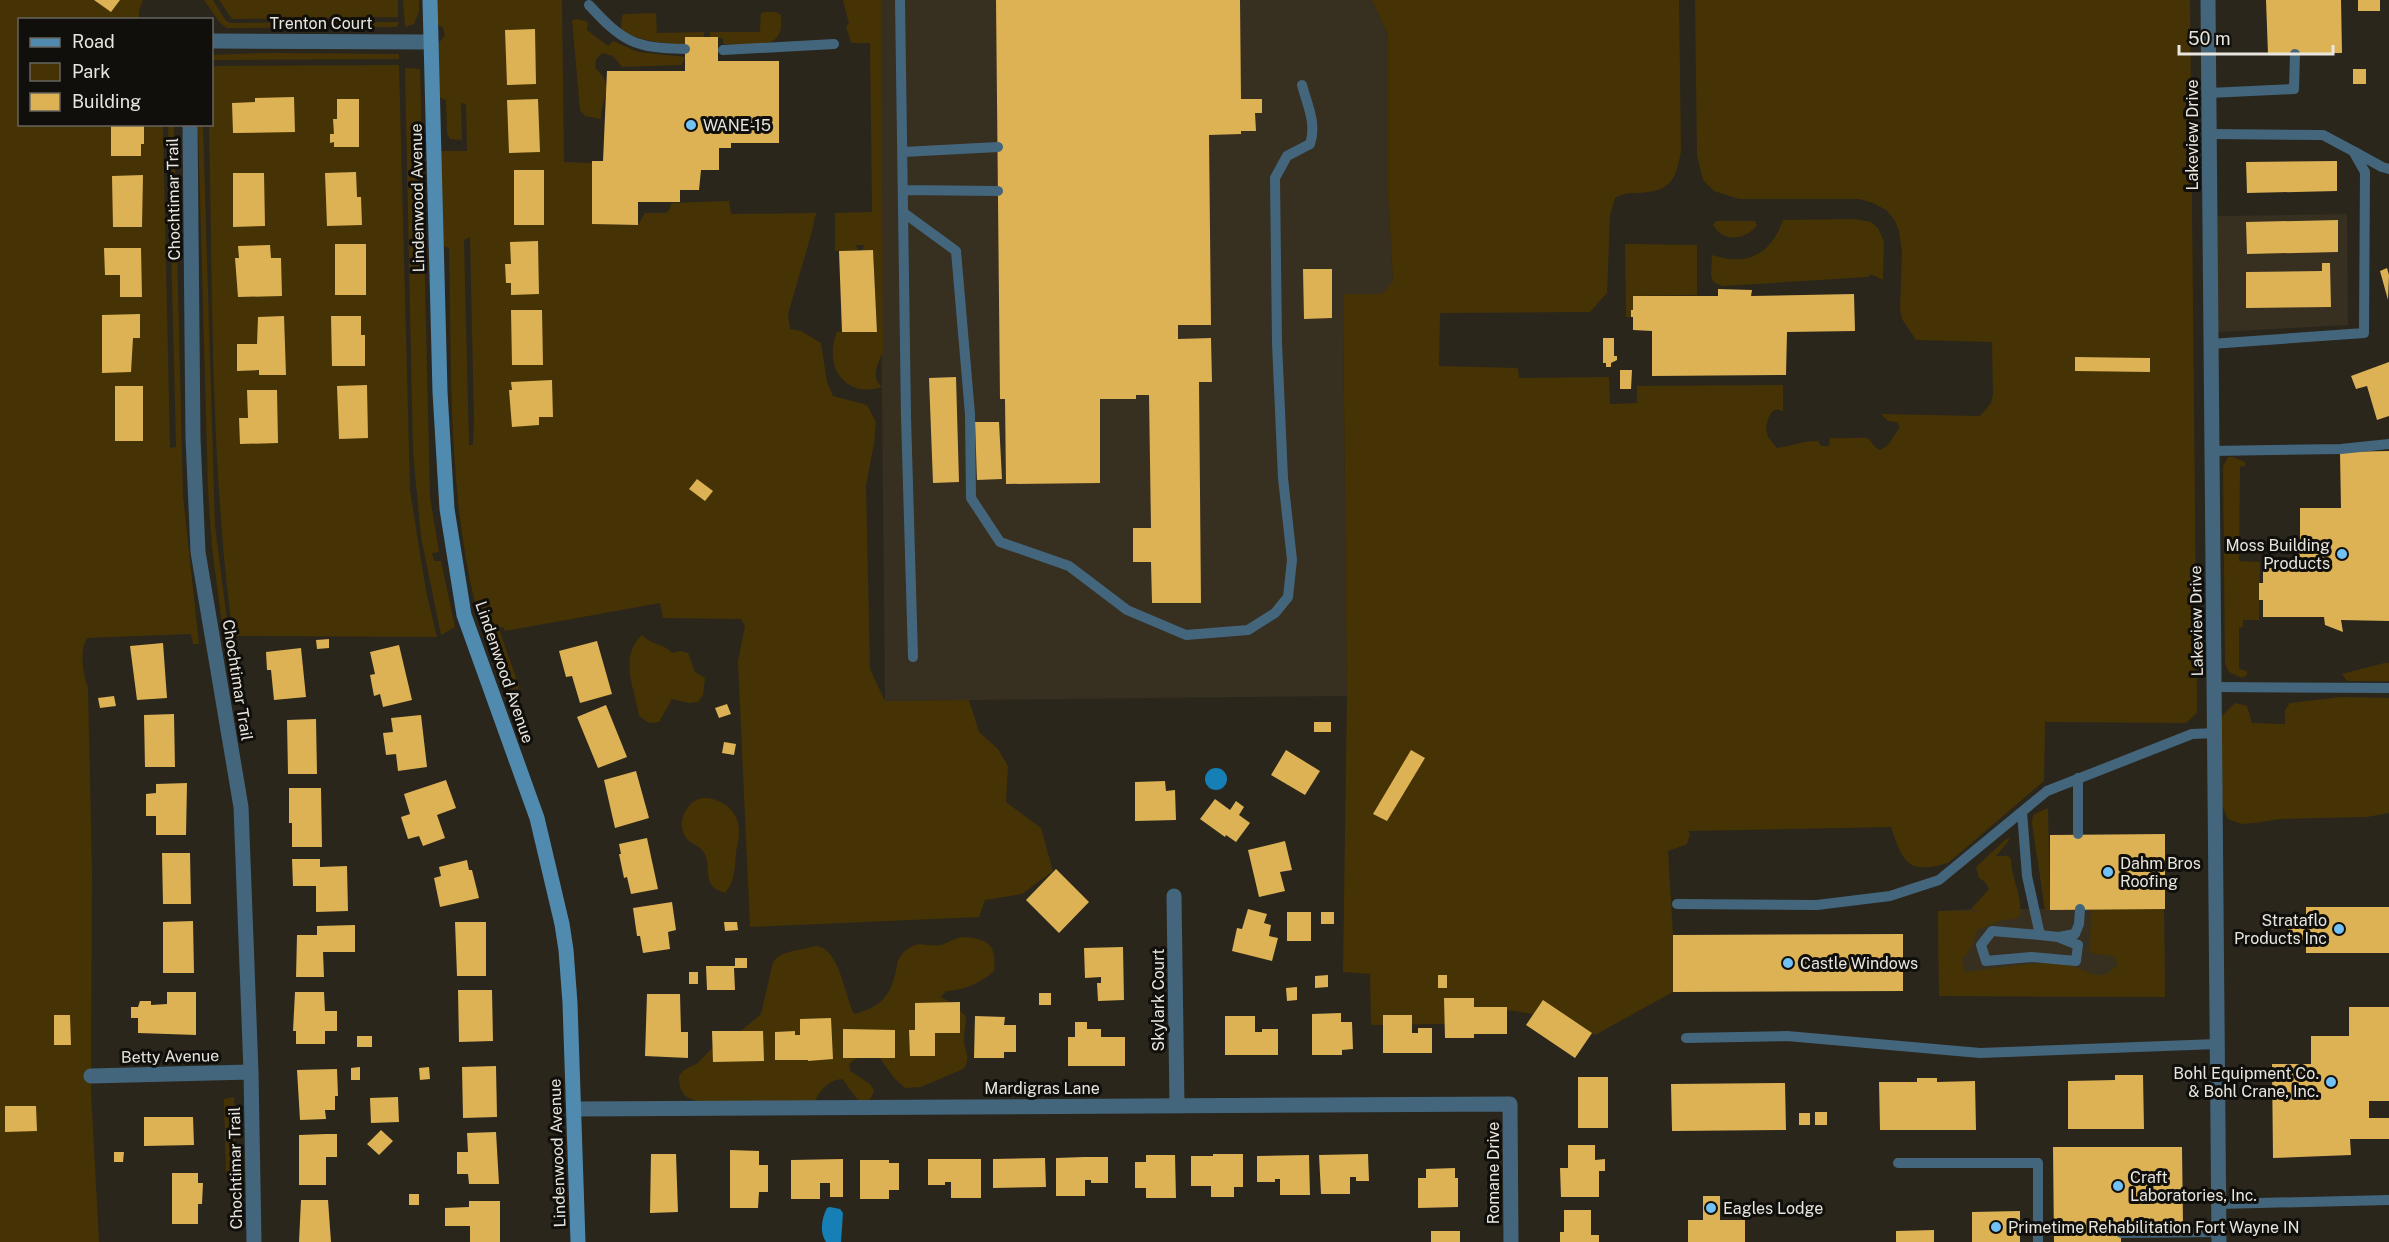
<svg xmlns="http://www.w3.org/2000/svg" width="2389" height="1242" font-family="'Public Sans',sans-serif">
	<style>
		.built { fill: #372f20 }
		.green { fill: #463305; fill-rule: evenodd }
		.water { fill: #167fb5 }
		.building { fill: #ddb255 }
		.lines { fill: none; stroke-linecap: round; stroke-linejoin: round }
		.lane { stroke: #44667d; stroke-width: 10 }
		.street { stroke: #44667d; stroke-width: 15 }
		.secondary { stroke: #518aaf; stroke-width: 15 }
		.poi-dot { fill: #71c1f5; stroke: #110f0b; stroke-width: 2 }
		.labels { text-anchor: middle; stroke-width: 6; stroke-linejoin: round; paint-order: stroke }
		.street-label { font-size: 16px; fill: #e9e6df; stroke: #110f0b }
		.poi-label { font-size: 16px; fill: #e9e6df; stroke: #110f0b; text-anchor: start }
	</style>
	<rect width="100%" height="100%" fill="#2a261c"/>
	<!-- built -->
	<path class="built" d="M878,0h494l16,35v159l5,88 -11,12 -39,1 4,401 -462,5z
		M2347,214l1,111 -130,7 -1,-116z
		M1971,909h193l1,88 -226,-1 -1,-85z"/>
	<!-- green -->
	<path class="green" d="M0,0h143l-4,11v8l-119,1v104l143,1 7,323 6,-1 -8,-322h6l9,371 16,148h-6l-2,-10 -104,4c-8,14 -4,36 1,50l4,183 -1,220 8,151h-99z
		M204,0h9l13,21 5,2 168,-1 -2,5 -170,1 -7,-5z
		M219,0h179v17l-166,2z
		M403,0h16v12l-5,12 -9,3z
		M438,0h124l2,162 28,1v61l46,1 7,-12h21l4,-4 1,-6 58,-2 2,13 85,-1 -5,22 -23,79 2,15 11,2 20,12 6,39 6,14 34,9 9,17 -2,22 -8,41 4,184 15,32 84,-1 10,32 19,17 10,17 -2,36 35,26 12,43 -31,23 -37,6 -6,17 -229,10 -12,-266 7,-35 -4,-7 -78,-1 -3,-15 -155,28 -2,-4 -4,1 1,4 19,54 -1,3h-15c-9,-27 -20,-54 -27,-82 -29,-117 -24,-240 -27,-359l-6,-2 -4,-95h28l-1,-47 -5,-1 1,37 -12,-1 -3,-5 -1,-34 -8,-3 -2,-50 9,-12 -2,-7 -6,-4 -3,-18zM470,237l4,184 -1,24h-4l-5,-205z
		M843,0h38l2,352c-5,12 -13,24 -1,35 -37,12 -59,-21 -45,-55l40,-1 -4,-81h-10l1,-5h-8l2,5 -23,1v-38l37,-1 -2,-169h-19l-5,-17 3,-2z
		M1372,0h307l2,151c-5,29 -10,40 -42,42 -9,0 -16,0 -24,5l-5,17 -3,78 -17,19 -150,1 -1,53 79,2 1,10 90,-1 1,27 27,-1v-17l146,-1v26l-7,-2 -4,3 -4,7 -2,10 2,8 9,11c16,-2 23,-7 41,-7l3,5h8l1,-8c13,1 25,-1 38,0l7,9 5,3 8,-5 12,-18 -3,-5 -9,-1 -7,-7 99,2 11,-13 2,-8 -1,-53 -76,-2 -14,-21 -2,-9 2,-59 -3,-20 -5,-12 -8,-9 -13,-7 -14,-4h-120l-25,-8 -11,-11 -6,-25 -2,-155h495l7,713 -11,10 -141,-1 -1,59 -96,82c-41,12 -45,-1 -57,-36l-203,4 2,3 -3,10 -19,7 5,84v57l-78,43 -52,-34 -10,13 -26,-4 -1,-4 -58,18 -77,1 -1,-51 -27,-2 4,-276 -4,-402h39l11,-13 -5,-87v-159zM2075,357l75,1v13h-75z
		M765,12h11l5,3c0,6 1,14 -2,19 -7,17 -41,10 -56,10v-6h-13v-6h50l1,-19z
		M654,13l2,1 1,19 47,-1v6c-5,2 -12,6 -18,6 -11,2 -57,-5 -64,-14 -2,-3 0,-10 0,-14l2,-2z
		M577,19l11,3 -1,8 21,16 5,-5 25,11 48,5 -5,8 -59,2 -9,-11 -11,-3 -6,6 -1,9c21,18 6,29 6,51l-16,-3 -5,-6 -8,-90z
		M263,53l136,1v5l-187,1v-5z
		M399,65l11,425 16,101 11,46 -204,-1c-23,-170 -20,-341 -24,-511l3,-1v-58z
		M405,68l15,1 10,428 9,55 -7,1 2,8h7l14,66 -14,8 -20,-98 -8,-85z
		M198,125h5l12,401 17,133 -6,-4 -14,-108 -4,-58z
		M1783,220l72,-1 16,3 7,6 6,13 -1,39 -12,-6 -3,3 -145,9 -10,-4 -2,-8 1,-19c35,11 58,1 71,-35z
		M1716,221h39l2,5c-13,14 -33,17 -44,-1z
		M1625,244l72,1v50l-64,1v14h-2v7h-5z
		M2228,457h5l12,5v4l-5,1 -1,94 21,1 -1,58h-16v7l-4,1v41l8,2v4l-5,3 -13,-6 -4,-8 -2,-198z
		M642,635c12,12 22,8 30,18l9,-2 7,2 7,19 10,6 -2,17 -5,7 -9,1 -17,-4 -13,23 -10,1 -10,-7c-4,-27 -21,-59 3,-81z
		M2384,663h5v18h-42l-5,-7z
		M2341,697l48,1v115l-22,4 -87,2 -26,4 -12,1 -14,-5 -6,-13v-90l13,-13 12,3 5,17 33,1v-14l5,-7z
		M703,798c20,0 37,14 36,35 0,7 -2,13 -3,19 -1,15 -1,29 -11,41 -27,-8 -10,-27 -23,-43 -4,-5 -11,-6 -15,-11 -12,-14 -1,-39 16,-41z
		M2048,808l2,102h-5l-13,-87 1,-8z
		M2006,839h4l-14,17h12l3,3c0,19 12,38 9,57l-5,3 -12,1 -26,10 -5,17 -10,13 3,12c31,-3 72,-13 103,-7 21,4 30,21 50,-1l-4,-7c-8,-3 -16,-1 -24,-5l1,-43h73l1,88 -226,-1 -1,-85h45l-12,-2 18,-20 -4,-7 -6,-4 -3,-11z
		M963,937c25,2 34,7 31,34 -13,12 -30,19 -48,20l-5,6 14,8 11,12c0,7 -2,13 -2,20 -1,13 9,21 -1,32l-42,18 -16,1 -11,-10 -17,-24 -16,1 -12,9 1,7 20,13 4,6c-9,32 -24,-4 -32,-11 -13,1 -23,11 -27,23 -28,1 -107,8 -128,-5 -7,-5 -8,-13 -8,-21l5,-6 14,-7 11,-12 27,-16 25,-21 12,-52c8,-10 17,-10 29,-13 4,0 10,-3 14,-3 24,2 29,52 38,68 26,-7 36,-16 42,-43 1,-6 2,-13 6,-17 16,-17 24,-6 39,-9 7,-2 14,-7 22,-8z
		M234,1097l2,74 -10,3 -2,-75z"/>
	<!-- water -->
	<path class="water" d="M1205 779a11 11 0 1 1 22 0a11 11 0 1 1-22 0Z
		M830,1207l10,2 3,4 -2,29h-15c-7,-11 -4,-24 1,-34z"/>
	<!-- building -->
	<path class="building" d="M94,0h26l-9,12z
		M996,0h244l1,99h21v14h-7l1,18h-15v3l-32,1 2,190h-33v14l33,-1 1,44h-13l2,221h-49l-1,-41h-18v-34h18l-2,-133h-13v4h-36v84l-94,1 -1,-85h-5z
		M2266,0h75l1,53 -74,1z
		M2358,0h22v11h-22z
		M535,29l1,55 -29,1 -2,-55z
		M685,37h33v24h61v82h-48v5h-12v22h-18l-2,20h-19v12h-42v23l-46,-1v-63h11l4,-90h78z
		M2353,69h13v15h-13z
		M294,97l1,35 -62,1 -1,-30 23,-1v-4z
		M337,99h22v48h-25v-5l-4,1v-9h4l-1,-15h4z
		M538,99l2,53 -31,1 -2,-53z
		M111,124h33v20h-3v12h-30z
		M2337,161v30l-90,2 -1,-31z
		M514,170h30v55h-30z
		M356,172l1,25h4l1,28 -35,1 -2,-53z
		M233,173h31l1,53 -32,1z
		M143,175l-1,52h-29l-1,-51z
		M2338,220v32l-91,2 -1,-32z
		M538,241l1,53 -28,1v-12h-5l-1,-19h6l-1,-22z
		M335,244h31v51h-31z
		M270,245l1,13h10l1,38 -44,1 -3,-39h4l-1,-12z
		M104,248h37l1,49h-22v-22h-15z
		M873,250l4,82h-35l-3,-81z
		M2322,263h8l1,44 -85,1v-36l76,-1z
		M2387,268l2,7 -1,25 -8,-29z
		M1303,269h29v49l-28,1z
		M1718,289l34,1 -1,6 103,-2 1,37 -68,1 -1,43 -134,1v-45l-19,-1v-13h-2v-7h2v-14h85z
		M511,310h31l1,55h-31z
		M140,314v24h-7l-2,34 -29,1v-58z
		M284,316l2,59h-27v-5l-22,1v-27h20l1,-27z
		M331,316h30v19h4v31h-33z
		M1603,338h11v18h3v4l-6,3v4h-5v-4h-3z
		M2075,357l75,1v14l-75,-1z
		M2389,362v54l-12,4 -10,-34 -11,3 -5,-13z
		M1620,370h12l-1,19h-11z
		M956,377l3,105 -26,1 -4,-105z
		M552,380l1,37h-14v8l-27,2 -3,-37h3l-1,-8z
		M367,385l1,53 -29,1 -2,-53z
		M115,386h28v55h-28z
		M247,390h30l1,53 -38,1 -1,-26h9z
		M975,422h24l3,57 -25,1z
		M2389,451v170l-48,-1 2,12 -18,-7 -1,-8h-61v-17h-4v-17h4v-15h32l-1,-28h6v-32h41l-1,-56z
		M697,479l16,12 -8,10 -16,-12z
		M329,639v9l-12,1 -1,-9z
		M597,641l15,53 -32,9 -8,-27 -6,1 -7,-26z
		M163,643l4,55 -30,2 -7,-54z
		M399,645l13,55 -29,7 -3,-13 -6,2 -4,-21 5,-1 -5,-22z
		M301,648l5,49 -32,3 -3,-30h-4l-1,-18z
		M114,696l2,10 -16,2 -2,-10z
		M727,704l4,10 -12,4 -4,-10z
		M606,705l21,52 -29,11 -21,-51z
		M174,714l1,53h-30l-1,-52z
		M421,715l6,52 -29,4 -2,-17 -10,1 -3,-22 10,-1 -2,-14z
		M316,719l1,55h-29l-1,-54z
		M1314,722h17v10h-17z
		M724,742l12,2 -2,11 -12,-2z
		M1286,750l34,21 -15,24 -34,-20z
		M1411,750l14,8 -38,63 -14,-7z
		M636,771l13,47 -34,10 -11,-48z
		M446,780l10,28 -19,7 8,23 -22,8 -4,-10 -11,3 -7,-22 9,-3 -6,-20z
		M1165,781l1,10 9,-1 1,30 -41,1v-39z
		M187,783l-1,52h-30v-19h-10v-22l10,-1v-9z
		M289,788h32l1,59h-30v-24h-3z
		M1215,799l15,11 6,-9 8,6 -5,8 11,8 -14,19 -10,-7 -1,2 -25,-18z
		M2165,834v75l-115,1v-75z
		M647,838l11,51 -27,5 -4,-17 -3,1 -5,-24h2l-2,-10z
		M1285,841l7,29 -12,2 5,19 -26,6 -11,-47z
		M162,853h28l1,51h-28z
		M292,859h28v8l27,-1 1,45 -32,1v-26h-23z
		M467,860l2,10h3l7,28 -39,9 -6,-29 7,-2 -2,-9z
		M1056,869l33,33 -30,31 -33,-33z
		M672,902l4,28 -8,2 2,17 -27,4 -3,-17h-3l-4,-28z
		M2306,907h83v46h-83v-13h-18v-22h18z
		M1248,909l19,5 -3,9 7,2 -2,11 9,2 -6,23 -40,-10 5,-23 5,1z
		M1287,912h24v29h-24z
		M1321,912h13v12h-13z
		M193,921l1,52h-31v-51z
		M455,922h31v54h-29z
		M724,922h13l1,8 -13,1z
		M355,925v27h-32l1,25h-28l1,-42h20v-9z
		M1903,934v57l-230,1v-57z
		M1123,947l1,53 -26,1 -1,-18h4v-6l-16,1 -1,-30z
		M735,958h12v10h-13l1,22h-28l-1,-24h29z
		M689,972h9v12h-9z
		M1328,975v12l-13,1v-12z
		M1438,975h9v13h-9z
		M1297,987v13l-10,1 -1,-13z
		M458,990h34l1,51 -34,1z
		M167,992h29v43l-58,-2v-15h-7v-11h7l2,-6h11v4l16,-1z
		M295,992h29l1,19h12v20h-12v13h-29v-13h-3z
		M1039,993h12v12h-12z
		M647,994h33l1,38h7v26l-43,-2z
		M1444,998h30v9h33v27h-33v4h-29z
		M1543,1000l49,33 -17,25 -49,-33z
		M960,1002v31h-25v23h-25l-1,-26h6v-27z
		M2349,1007h40v94h-20v17h20v21h-39l1,16 -78,3 -1,-94h39v-28h38z
		M1341,1013v9h11l1,27 -11,1v5h-30v-41z
		M54,1015h16l1,30h-17z
		M1383,1015h29v18h6v-5h14v25h-49z
		M975,1016l30,1 -1,8h12v27h-12v6h-30z
		M1225,1016h30v16h7v-3h16v26h-53z
		M831,1018l2,41 -25,2v-1h-33v-28l20,-1v4h5v-16z
		M1075,1022h12v7h14v8h24v29h-57v-29h7z
		M843,1029l52,1v28h-52z
		M712,1031h51l1,30 -51,1z
		M357,1036h15v11h-15z
		M496,1066l1,51 -34,1 -1,-51z
		M360,1067v13h-9v-12z
		M429,1067l1,12 -10,1 -1,-12z
		M337,1069l1,27h-3v14h-10l1,9 -26,1 -3,-50z
		M2115,1075h28l1,54h-76v-48l47,-1z
		M1578,1077h30v51h-30z
		M1917,1078h20v4l38,-1 1,49h-96l-1,-48h38z
		M1785,1083l1,47 -114,1 -1,-47z
		M398,1097l1,25 -28,1 -1,-25z
		M5,1106h31l1,25 -32,1z
		M1815,1112h12v13h-12z
		M1799,1113h11v12h-11z
		M144,1117h49l1,28 -50,1z
		M381,1130l12,11 -14,14 -12,-11z
		M496,1132l3,52h-30l-1,-10h-11v-22h11l-1,-19z
		M326,1134h11v23h-11v28h-27v-50z
		M1568,1145h27v15l10,-1v12h-6v26h-38l-1,-29h8z
		M2053,1147h129l1,78 -62,1v16h-67z
		M730,1150l29,1v14h9v27h-9l-1,16h-28z
		M114,1152h10l-1,10h-9z
		M651,1154h25l2,58 -28,1z
		M1213,1154h30v33h-9v10h-23v-11h-20v-30h22z
		M1368,1154l1,27h-13v-4h-6v17h-29l-2,-39z
		M1146,1155h29l1,43h-30v-10h-11v-26h11z
		M1309,1155l1,40h-30v-16h-5v3h-18v-26z
		M1084,1157h24v26h-17v-3h-6v16h-29v-38z
		M1045,1158l1,29 -53,1v-29z
		M843,1159v38h-13v-14h-10v16h-29v-39z
		M928,1159h53v39h-30v-16h-6v3h-17z
		M860,1160h29v3h10v27h-10v9h-29z
		M1455,1168v10h3v29l-40,1v-30h8v-9z
		M172,1173h26v10h5l-1,21h-4v20h-26z
		M409,1194h10v11h-10z
		M1703,1196h17v24h25v22h-57v-22h15z
		M301,1200h27l3,42h-32z
		M469,1201h31v41h-30v-16h-25v-18l24,-1z
		M1564,1210h27v25h8v7h-39v-10h4z
		M2020,1211v31h-48v-30z
		M1934,1230v12h-38v-11z
		M1431,1231h29v11h-29z"/>
	<g class="lines">
		<!-- lane -->
		<path class="lane" d="M900,0l6,416 7,241
			M589,5c34,37 45,43 96,44
			M723,50l111,-6
			M2209,93l85,-4 1,-35
			M2210,134l113,1 30,16 12,21 -1,161 -153,11
			M2353,151l29,16 7,2
			M903,152l95,-5
			M904,190l94,1
			M904,213l52,38 14,163 1,84 29,44 69,24 58,44 59,25 62,-5 27,-17 13,-16 4,-37 -9,-82 -6,-135 -2,-165 12,-22 23,-12c7,-20 -3,-40 -8,-59
			M2212,451l129,-2 48,-5
			M2214,687l175,1
			M2078,778v56
			M2022,812l5,64 13,59 -48,-4 -11,14 5,16 45,-4 45,4 2,-16 -20,-8 -18,-2
			M1677,904l140,1 73,-9 49,-16 108,-89 145,-57 23,-1
			M2059,937l16,-3 4,-10 1,-15
			M1686,1038l101,-2 193,17 237,-9
			M1898,1163h140v79
			M2218,1204l171,-4
			M2121,1233l98,-1"/>
		<!-- street -->
		<path class="street" d="M2208,0l11,1242
			M212,41l219,1
			M190,124l3,314 5,114 43,255 10,265 3,170
			M1174,896l3,209
			M91,1076l160,-4
			M574,1109l936,-5 1,138"/>
		<!-- secondary -->
		<path class="secondary" d="M430,0l10,392 7,117 17,106 73,203 25,106 4,26 4,53 8,239"/>
	</g>
	<!-- markers -->
	<g class="poi-dot">
		<circle cx="691" cy="125" r="6"/>
		<circle cx="2342" cy="554" r="6"/>
		<circle cx="2108" cy="872" r="6"/>
		<circle cx="2339" cy="929" r="6"/>
		<circle cx="1788" cy="963" r="6"/>
		<circle cx="2331" cy="1082" r="6"/>
		<circle cx="2118" cy="1186" r="6"/>
		<circle cx="1711" cy="1208" r="6"/>
		<circle cx="1996" cy="1227" r="6"/>
	</g>
	<g class="labels">
		<!-- street labels -->
		<g class="street-label">
			<text x="321" y="29">Trenton Court</text>
			<text transform="translate(2192 135) rotate(-90)" y="6">Lakeview Drive</text>
			<text transform="translate(417 198) rotate(-91)" y="6">Lindenwood Avenue</text>
			<text transform="translate(173 199) rotate(-91)" y="6">Chochtimar Trail</text>
			<text transform="translate(2196 621) rotate(-91)" y="6">Lakeview Drive</text>
			<text transform="translate(505 672) rotate(71)" y="6">Lindenwood Avenue</text>
			<text transform="translate(238 680) rotate(81)" y="6">Chochtimar Trail</text>
			<text transform="translate(1158 1000) rotate(-90)" y="6">Skylark Court</text>
			<text transform="translate(170 1056) rotate(-1)" y="6">Betty Avenue</text>
			<text x="1042" y="1094">Mardigras Lane</text>
			<text transform="translate(557 1153) rotate(-92)" y="6">Lindenwood Avenue</text>
			<text transform="translate(235 1168) rotate(-91)" y="6">Chochtimar Trail</text>
			<text transform="translate(1493 1173) rotate(-90)" y="6">Romane Drive</text>
		</g>
		<!-- poi labels -->
		<g class="poi-label">
			<text x="703" y="131">WANE-15</text>
			<text x="2330" y="551" text-anchor="end">Moss Building<tspan x="2330" dy="18">Products</tspan></text>
			<text x="2120" y="869">Dahm Bros<tspan x="2120" dy="18">Roofing</tspan></text>
			<text x="2327" y="926" text-anchor="end">Strataflo<tspan x="2327" dy="18">Products Inc</tspan></text>
			<text x="1800" y="969">Castle Windows</text>
			<text x="2319" y="1079" text-anchor="end">Bohl Equipment Co.<tspan x="2319" dy="18">&amp; Bohl Crane, Inc.</tspan></text>
			<text x="2130" y="1183">Craft<tspan x="2130" dy="18">Laboratories, Inc.</tspan></text>
			<text x="1723" y="1214">Eagles Lodge</text>
			<text x="2008" y="1233">Primetime Rehabilitation Fort Wayne IN</text>
		</g>
	</g>
	<!-- legend -->
	<rect x="18" y="18" width="195" height="108" fill="#110f0b" stroke="#676560" stroke-width="1.5"/>
	<rect x="30" y="38" width="30" height="9" fill="#518aaf" stroke="#676560" stroke-width="1.5"/>
	<text x="72" y="48" font-size="18" fill="#e9e6df">Road</text>
	<rect x="30" y="63" width="30" height="18" fill="#463305" stroke="#676560" stroke-width="1.5"/>
	<text x="72" y="78" font-size="18" fill="#e9e6df">Park</text>
	<rect x="30" y="93" width="30" height="18" fill="#ddb255" stroke="#676560" stroke-width="1.5"/>
	<text x="72" y="108" font-size="18" fill="#e9e6df">Building</text>
	<!-- scale -->
	<path d="M2179 45v9h154v-9" fill="none" stroke="#e9e6df" stroke-width="3"/>
	<text x="2188" y="45" font-size="18" fill="#e9e6df" stroke="#110f0b" stroke-width="4.5" paint-order="stroke">50 m</text>
</svg>
